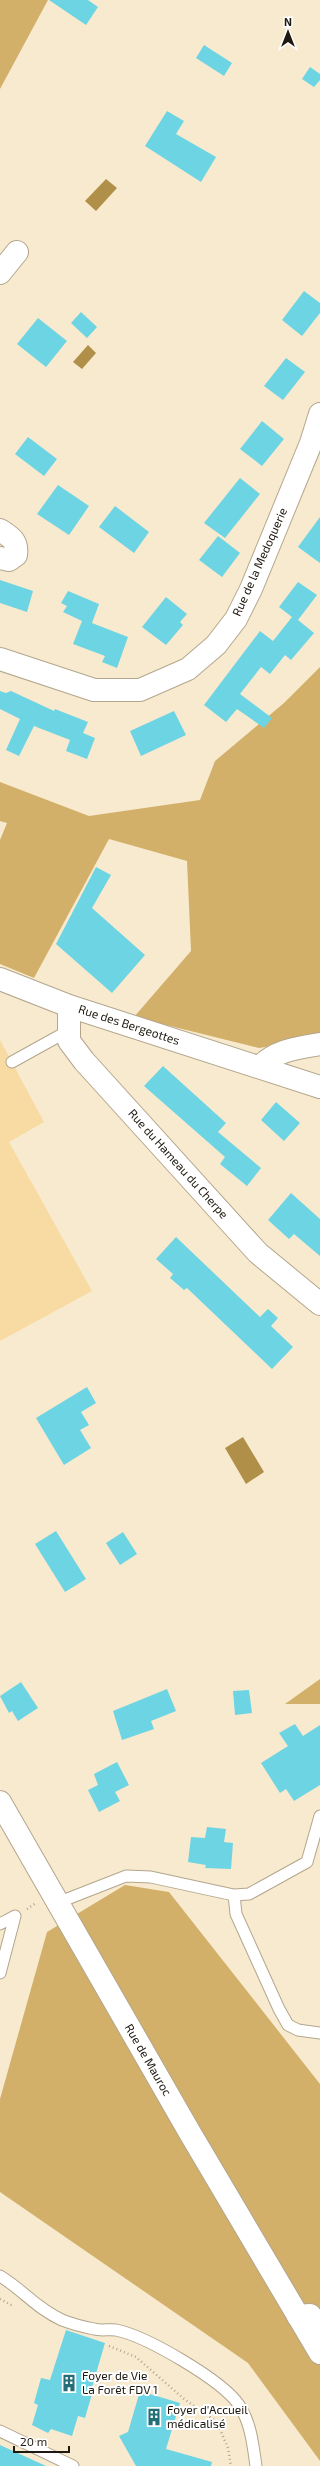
<svg xmlns="http://www.w3.org/2000/svg" width="320" height="2466" font-family="'Exo 2',sans-serif">
	<style>
		.green { fill: #f7dba2 }
		.forest { fill: #d3b069 }
		.water { fill: #b08f48 }
		.building { fill: #6cd4e3 }
		.lines { fill: none; stroke-linecap: round; stroke-linejoin: round }
		.service-casing { stroke: #b3a68d; stroke-width: 13 }
		.minor-casing { stroke: #b3a68d; stroke-width: 24 }
		.tertiary-casing { stroke: #b3a68d; stroke-width: 24 }
		.path { stroke: #b0a590; stroke-width: 2.5; stroke-dasharray: 1 3; stroke-linecap: butt }
		.service { stroke: #fff; stroke-width: 11 }
		.minor { stroke: #fff; stroke-width: 22 }
		.tertiary { stroke: #fff; stroke-width: 22 }
		.labels { text-anchor: middle; stroke-width: 4; stroke-linejoin: round; paint-order: stroke }
		.street-label { font-size: 12px; fill: #1e1910; stroke: #fff }
		.poi-label { font-size: 12px; fill: #1e1910; stroke: #fff; text-anchor: start }
	</style>
	<rect width="100%" height="100%" fill="#f8eacf"/>
	<!-- green -->
	<path class="green" d="M0,1040l44,82 -35,20 83,149 -92,50z"/>
	<!-- forest -->
	<path class="forest" d="M0,0h48l-48,89z
		M320,667v371l-61,10 -125,-31 57,-66 -4,-90 -78,-22 -75,139 -34,-14v-124l7,-17 -7,-2v-39l89,34 111,-16 15,-39 69,-58z
		M320,1679v25h-35z
		M125,1885l44,7 151,192v377l-72,-98 -248,-171v-93l47,-167z"/>
	<!-- water -->
	<path class="water" d="M106,179l11,9 -21,23 -11,-10z
		M88,345l8,8 -14,16 -9,-7z
		M243,1437l21,35 -18,12 -21,-36z"/>
	<!-- building -->
	<path class="building" d="M49,0h39l10,7 -12,18z
		M204,45l28,18 -8,13 -28,-18z
		M310,67l10,7v6l-6,7 -12,-8z
		M167,111l17,10 -8,13 40,23 -15,25 -56,-36z
		M304,291l16,12v10l-18,23 -20,-16z
		M81,312l16,15 -10,11 -16,-15z
		M38,318l29,23 -21,26 -29,-23z
		M286,358l19,14 -22,28 -19,-14z
		M262,421l22,18 -22,27 -22,-17z
		M28,437l29,22 -13,17 -29,-22z
		M240,478l20,16 -35,44 -21,-15z
		M58,485l31,21 -20,29 -32,-21z
		M115,506l34,26 -15,21 -35,-26z
		M320,517v46l-22,-16z
		M218,536l22,17 -18,24 -23,-17z
		M0,580l33,11 -6,21 -27,-9z
		M298,582l19,13 -19,25 16,13 -23,27 -6,-5 -15,19 -9,-7 -21,27 32,24 -8,10 -27,-19 -11,13 -22,-17 56,-74 13,10 19,-24 -13,-10z
		M68,591l31,13 -7,19 36,14 -11,31 -15,-6 3,-6 -32,-12 9,-23 -19,-9 4,-6 -6,-3z
		M166,597l21,17 -7,8 3,3 -17,20 -24,-18z
		M0,691l6,2 5,-2 43,20 1,-2 33,13 -5,11 12,5 -8,21 -21,-8 4,-11 -36,-14 -15,30 -13,-6 14,-31 -20,-10z
		M174,711l12,24 -45,21 -11,-25z
		M96,867l15,8 -19,33 53,47 -33,38 -56,-49z
		M163,1066l63,57 -8,9 43,36 -14,18 -27,-22 5,-7 -81,-71z
		M276,1102l24,21 -16,18 -23,-21z
		M291,1193l29,26v37l-26,-22 -5,5 -21,-19z
		M176,1237l84,80 8,-8 10,9 -7,8 22,21 -21,22 -85,-81 -3,2 -14,-12 3,-4 -17,-15z
		M87,1387l9,16 -15,9 8,13 -9,5 11,18 -27,17 -28,-47z
		M56,1531l30,48 -21,13 -30,-48z
		M123,1532l14,22 -17,11 -14,-22z
		M21,1682l17,26 -20,13 -6,-10 -3,2 -9,-17z
		M167,1689l9,22 -25,10 3,8 -32,11 -9,-29z
		M249,1690l3,23 -17,2 -2,-24z
		M295,1724l8,12 17,-11v60l-26,16 -8,-12 -6,4 -19,-30 27,-17 -9,-13z
		M117,1762l12,23 -14,7 5,9 -21,11 -11,-22 10,-5 -4,-11z
		M207,1827l19,2 -2,13 9,1 -2,26 -26,-1 1,-3 -18,-3 3,-25 14,1z
		M66,2330l39,13 -15,51h2l-7,24 -7,-2 -6,20 -21,-7 -3,4 -16,-8 6,-20 -4,-2 7,-25 9,2z
		M140,2391l40,12 -14,46 46,13 -1,4h-75l-17,-30 9,-4z
		M0,2445l46,21h-46z"/>
	<g class="lines">
		<!-- service casing -->
		<g class="service-casing">
			<path id="service" d="M12,1062l56,-31
				M234,1895l2,19 43,95 9,16 10,5 22,3
				M57,1903l69,-27 25,1 83,18 15,-1 58,-32 13,-46
				M0,1924l15,-8 -15,57
				M0,2276c23,14 36,32 62,44 10,4 22,7 32,9 7,2 15,0 22,1 30,6 106,50 123,75 12,18 14,40 17,61
				M0,2431l73,35"/>
		</g>
		<!-- minor casing -->
		<g class="minor-casing">
			<path id="minor" d="M0,273l17,-21
				M0,530c11,7 18,11 16,25l-7,5 -9,-2
				M0,659l94,31h46l48,-21 28,-24 20,-26 15,-30 60,-146 9,-29
				M0,979l69,27 251,81
				M69,1006v35l15,20 174,192 62,51
				M260,1067c15,-17 38,-19 60,-23
				M298,2316l12,-1 10,11"/>
		</g>
		<!-- tertiary casing -->
		<g class="tertiary-casing">
			<path id="tertiary" d="M0,1802l190,331 130,220"/>
		</g>
		<!-- path -->
		<path class="path" d="M27,1909l9,-6
			M0,2299l13,7
			M109,2346l27,11 48,42 29,20 6,8 9,21 3,18"/>
		<!-- service -->
		<use href="#service" class="service"/>
		<!-- minor -->
		<use href="#minor" class="minor"/>
		<!-- tertiary -->
		<use href="#tertiary" class="tertiary"/>
	</g>
	<!-- icons -->
	<defs>
		<g id="building-bare" transform="scale(1.38)"><path d="M-4-6H4V6H1V3H-1V6H-4ZM-2.5-4.3h1.7v1.8h-1.7ZM.8-4.3h1.7v1.8H.8ZM-2.5-1h1.7V.8h-1.7ZM.8-1h1.7V.8H.8Z" fill="#246e77" stroke="#fff" stroke-width="2.5" paint-order="stroke"/></g>
	</defs>
	<g fill-rule="evenodd">
		<use href="#building-bare" x="69" y="2383"/>
		<use href="#building-bare" x="154" y="2417"/>
	</g>
	<g class="labels">
		<!-- street labels -->
		<g class="street-label">
			<text transform="translate(260 562) rotate(-66)" y="4">Rue de la Medoquerie</text>
			<text transform="translate(129 1025) rotate(18)" y="4">Rue des Bergeottes</text>
			<text transform="translate(178 1164) rotate(48)" y="4">Rue du Hameau du Cherpe</text>
			<text transform="translate(148 2060) rotate(60)" y="4">Rue de Mauroc</text>
		</g>
		<!-- poi labels -->
		<g class="poi-label">
			<text x="82" y="2380">Foyer de Vie<tspan x="82" dy="14">La Forêt FDV 1</tspan></text>
			<text x="167" y="2414">Foyer d'Accueil<tspan x="167" dy="14">médicalisé</tspan></text>
		</g>
	</g>
	<!-- north arrow -->
	<g transform="translate(288 32)" stroke="#ffffff" stroke-width="3" paint-order="stroke">
	<path d="M0-3L7 15L0 10L-7 15Z" fill="#1e1910"/>
	<text y="-6" font-size="11" font-weight="bold" text-anchor="middle" fill="#1e1910">N</text>
	</g>
	<!-- scale -->
	<path d="M14 2446v6h55v-6" fill="none" stroke="#1e1910" stroke-width="2"/>
	<text x="20" y="2446" font-size="12" fill="#1e1910" stroke="#ffffff" stroke-width="3" paint-order="stroke">20 m</text>
</svg>
